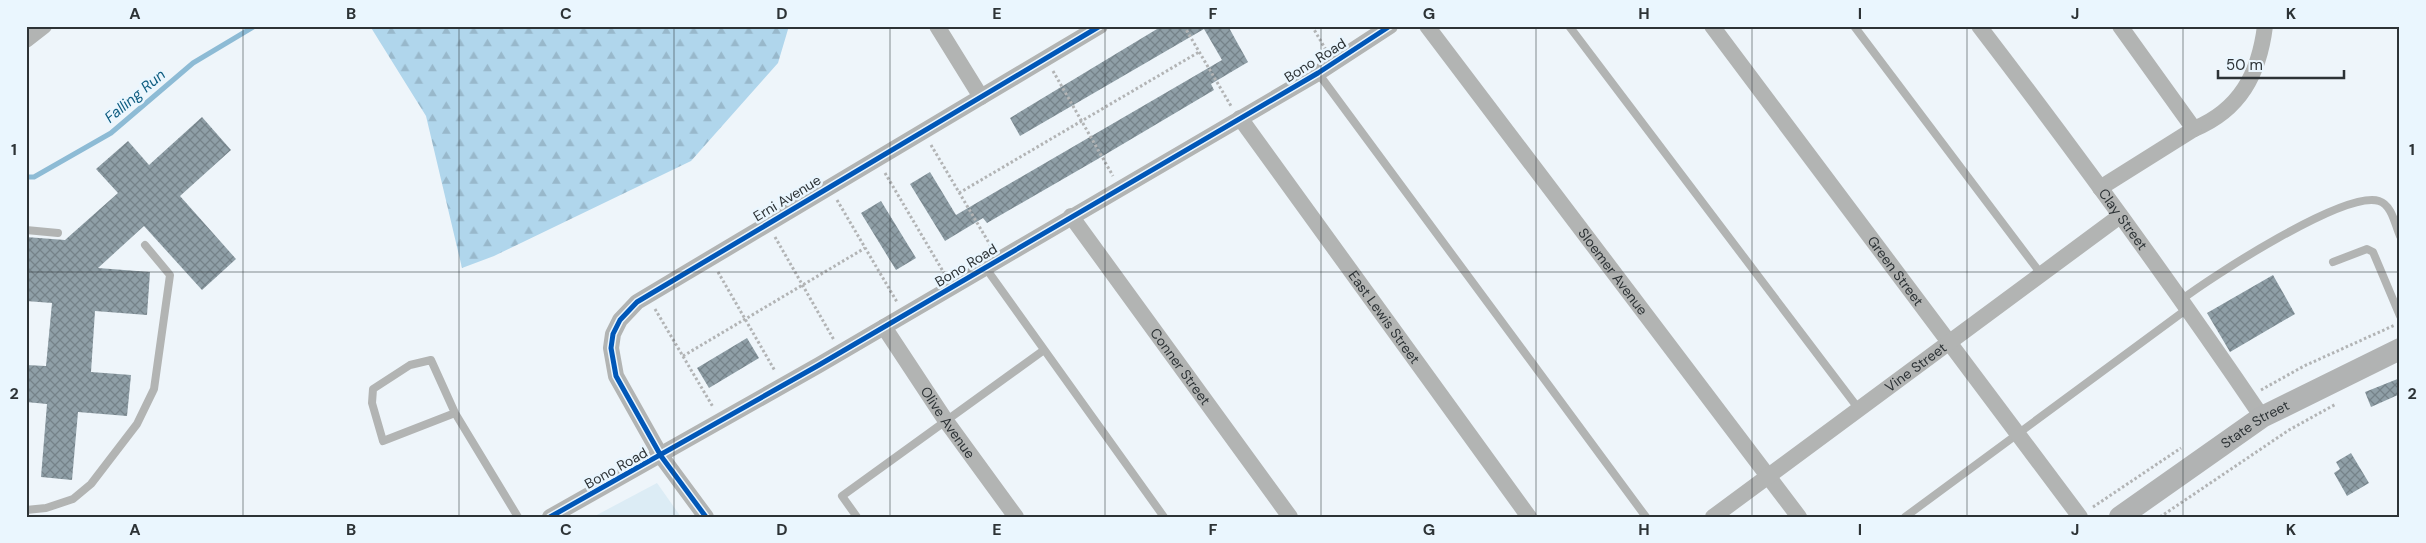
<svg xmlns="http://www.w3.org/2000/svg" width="2426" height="543" font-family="'DM Sans',sans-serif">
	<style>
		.built { fill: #dcecf5 }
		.forest { fill: url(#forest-firs) }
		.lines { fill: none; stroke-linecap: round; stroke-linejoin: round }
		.stream { stroke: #8dbbd5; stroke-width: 5 }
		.building { fill: url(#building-cross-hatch) }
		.path { stroke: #b2b4b5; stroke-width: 3; stroke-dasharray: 2.5 2.5; stroke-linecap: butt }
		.service { stroke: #b2b4b3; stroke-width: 8 }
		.minor { stroke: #b2b4b3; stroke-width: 16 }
		.secondary { stroke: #b1b3b3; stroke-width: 22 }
		.cycleway-casing { stroke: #eaf6fe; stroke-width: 8 }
		.cycleway { stroke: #0057b8; stroke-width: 5 }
		.grid { fill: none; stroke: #2d3336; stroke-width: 1; stroke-opacity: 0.55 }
		.labels { text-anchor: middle; stroke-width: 5; stroke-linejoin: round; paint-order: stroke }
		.street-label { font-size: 14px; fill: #2d3336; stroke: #eaf6fe }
		.water-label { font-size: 15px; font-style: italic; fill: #0f5d81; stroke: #eaf6fe }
		.neatline { fill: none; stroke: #2d3336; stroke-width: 2 }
		.grid-label { font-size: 16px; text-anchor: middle; font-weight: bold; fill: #2d3336 }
	</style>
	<defs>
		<pattern id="forest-firs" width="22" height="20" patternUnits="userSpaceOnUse" patternTransform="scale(1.25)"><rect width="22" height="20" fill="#b0d6ec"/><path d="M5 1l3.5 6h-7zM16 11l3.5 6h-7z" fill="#98b8cb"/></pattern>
		<pattern id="building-cross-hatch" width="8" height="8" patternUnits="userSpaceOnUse" patternTransform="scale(1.25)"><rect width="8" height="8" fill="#8f9fa7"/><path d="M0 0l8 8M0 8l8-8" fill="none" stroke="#758289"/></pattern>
	</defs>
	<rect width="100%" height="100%" fill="#eef5fa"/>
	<!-- built -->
	<path class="built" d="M657,483l24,34h-88z"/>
	<!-- forest -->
	<path class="forest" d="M370,26h419l-11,37 -87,98 -197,95 -32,12 -36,-152z"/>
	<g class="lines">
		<!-- stream -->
		<path class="stream" d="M26,177h8l77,-44 82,-70 62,-37"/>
	</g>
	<!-- building -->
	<path class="building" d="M1162,26h66l20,36 -37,22 3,6 -118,70 -109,63 -4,-5 -38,23 -35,-57 20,-12 26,43 266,-155 -18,-31 -184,107 -10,-18z
		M202,117l29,33 -51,46 56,63 -34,31 -58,-64 -46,42 52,4 -3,43 -52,-4 -4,61 40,3 -4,41 -49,-4 -6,68 -31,-3 6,-73 -21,-2v-37l20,1 6,-63 -26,-2v-64l39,3 53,-47 -22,-24 32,-28 21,24z
		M881,201l35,57 -20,12 -35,-57z
		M2273,275l22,39 -65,38 -23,-39z
		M747,338l12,20 -50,30 -12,-20z
		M2400,378v16l-29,13 -6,-15z
		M2351,453l18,30 -22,13 -13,-23 6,-4 -4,-7z"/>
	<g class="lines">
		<!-- path -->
		<path class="path" d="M1184,26l47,80
			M1312,26l14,24
			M1053,71l60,105
			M931,145l61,103
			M885,173l59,100
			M959,193l240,-141
			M837,200l60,102
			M775,237l59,103
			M718,272l57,99
			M655,309l58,98
			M683,356l182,-108
			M2261,390l43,-24 91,-41
			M2093,507l88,-59
			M2160,517l129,-87 47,-26"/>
		<!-- service -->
		<path class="service" d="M1569,26l289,382
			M1854,26l187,248
			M1318,73l328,444
			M26,230l32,3
			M2333,262l34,-13 6,3 27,64
			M985,267l179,250
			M2181,300c30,-23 164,-110 198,-99 13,4 16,24 21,35
			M455,413l-72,28 -11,-38 1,-14 37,-24 21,-5 24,53 63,104
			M26,510l20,-2 27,-9 18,-15 46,-60 17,-35 16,-114 -25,-30
			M857,517l-15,-21 202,-146
			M1905,517l282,-208"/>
		<!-- minor -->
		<g class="minor">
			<path d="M937,26l44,71"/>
			<path id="s1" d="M1427,26l372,491"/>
			<path id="s2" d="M1712,26l368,491"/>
			<path id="s3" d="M1979,26c98,128 193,258 283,391"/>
			<path d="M26,40l18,-14"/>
			<path id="s4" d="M1240,118l289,399"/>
			<path d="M2194,129c46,-19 65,-55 71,-103"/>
			<path d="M2100,188l94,-59 -74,-103"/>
			<path id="s5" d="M1071,216l219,301"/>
			<path id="s6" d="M884,327l62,94 70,96"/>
			<path d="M550,517l269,-152 499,-292 72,-47"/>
			<path d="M706,517l-45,-61 -45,-80 -5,-28 2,-14 7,-14 17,-18 463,-276"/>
			<path id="s7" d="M1713,517l407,-301"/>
		</g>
		<!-- secondary -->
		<path class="secondary" id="s8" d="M2120,517l142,-100 138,-68"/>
		<!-- cycleway casing -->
		<g class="cycleway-casing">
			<path id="cycleway" d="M550,517l269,-152 499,-292 72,-47
				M706,517l-45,-61 -45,-80 -5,-28 2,-14 7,-14 17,-18 463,-276"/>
		</g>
		<!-- cycleway -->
		<use href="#cycleway" class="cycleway"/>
	</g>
	<!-- grid -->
	<path class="grid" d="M243,26v491M459,26v491M674,26v491M890,26v491M1105,26v491M1321,26v491M1536,26v491M1752,26v491M1967,26v491M2183,26v491M26,272h2374"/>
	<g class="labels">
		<!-- street labels -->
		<g class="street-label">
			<text transform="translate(1315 60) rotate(-32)" y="5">Bono Road</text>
			<text transform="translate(787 198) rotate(-31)" y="5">Erni Avenue</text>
			<text dy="5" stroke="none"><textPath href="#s3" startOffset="241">Clay Street</textPath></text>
			<text transform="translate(966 265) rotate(-31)" y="5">Bono Road</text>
			<text dy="5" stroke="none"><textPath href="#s1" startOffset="308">Sloemer Avenue</textPath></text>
			<text dy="5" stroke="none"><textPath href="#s2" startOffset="306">Green Street</textPath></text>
			<text dy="5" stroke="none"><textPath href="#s4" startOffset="246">East Lewis Street</textPath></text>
			<text dy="5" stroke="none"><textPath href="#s5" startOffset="186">Conner Street</textPath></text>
			<text dy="5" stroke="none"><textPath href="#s7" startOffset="252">Vine Street</textPath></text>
			<text dy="5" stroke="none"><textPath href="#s6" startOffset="115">Olive Avenue</textPath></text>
			<text dy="5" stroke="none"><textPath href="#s8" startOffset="164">State Street</textPath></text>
			<text transform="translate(616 468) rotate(-29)" y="5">Bono Road</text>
		</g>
		<!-- water labels -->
		<g class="water-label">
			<text transform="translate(135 96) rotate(-40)" y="5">Falling Run</text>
		</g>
	</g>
	<!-- border -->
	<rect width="2426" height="543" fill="none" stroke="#eaf6fe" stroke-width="55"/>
	<!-- scale -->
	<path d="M2218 70v8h126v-8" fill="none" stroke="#2d3336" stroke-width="2.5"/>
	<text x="2226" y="70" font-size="15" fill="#2d3336" stroke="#eaf6fe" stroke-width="4" paint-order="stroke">50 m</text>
	<rect x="28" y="28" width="2370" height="488" class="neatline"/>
	<g class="grid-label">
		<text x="135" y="19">A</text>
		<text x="351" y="19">B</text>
		<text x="566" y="19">C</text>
		<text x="782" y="19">D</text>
		<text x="997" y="19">E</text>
		<text x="1213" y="19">F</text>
		<text x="1429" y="19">G</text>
		<text x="1644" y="19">H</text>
		<text x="1860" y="19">I</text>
		<text x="2075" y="19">J</text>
		<text x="2291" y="19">K</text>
		<text x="14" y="155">1</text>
		<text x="2412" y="155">1</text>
		<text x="14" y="399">2</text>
		<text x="2412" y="399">2</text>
		<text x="135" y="535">A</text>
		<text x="351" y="535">B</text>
		<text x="566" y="535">C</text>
		<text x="782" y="535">D</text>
		<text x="997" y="535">E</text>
		<text x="1213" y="535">F</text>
		<text x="1429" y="535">G</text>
		<text x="1644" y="535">H</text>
		<text x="1860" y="535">I</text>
		<text x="2075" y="535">J</text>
		<text x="2291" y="535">K</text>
	</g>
</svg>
